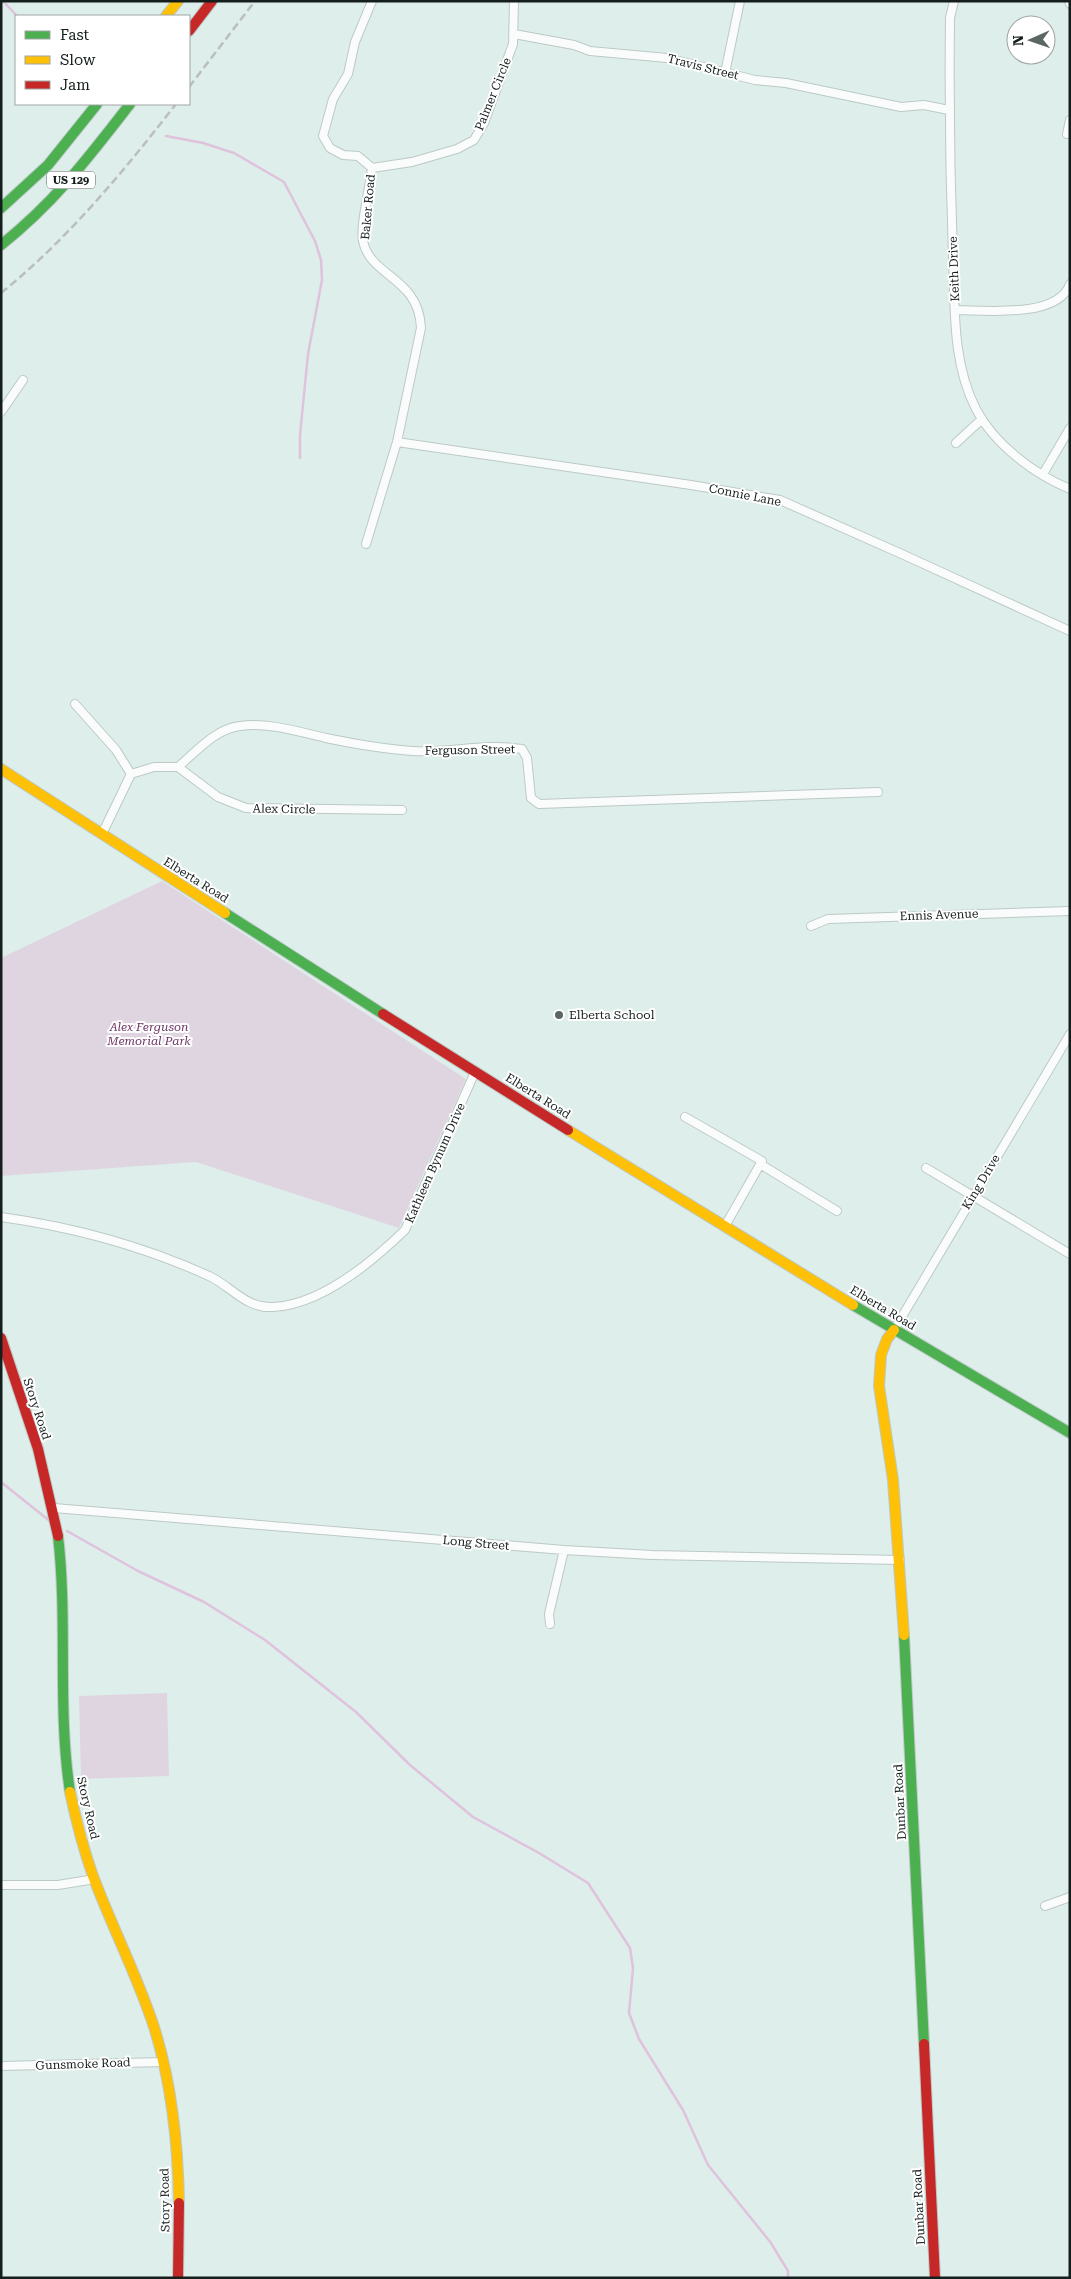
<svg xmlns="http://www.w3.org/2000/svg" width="1071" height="2279" font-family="'Roboto Serif',serif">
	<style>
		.green { fill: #dfd5e1 }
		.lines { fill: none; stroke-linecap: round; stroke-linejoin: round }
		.stream { stroke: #dfc2dc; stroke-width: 2.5 }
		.street-casing { stroke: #bcc9c7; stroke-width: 10 }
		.fast-casing { stroke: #bcc9c7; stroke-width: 12 }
		.slow-casing { stroke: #bcc9c7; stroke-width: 12 }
		.jam-casing { stroke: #bcc9c7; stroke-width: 12 }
		.street { stroke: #fafcfc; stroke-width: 8 }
		.fast { stroke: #4caf50; stroke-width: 10 }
		.slow { stroke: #ffc107; stroke-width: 10 }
		.jam { stroke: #c62828; stroke-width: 10 }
		.rail { stroke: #babebe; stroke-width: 2.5; stroke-dasharray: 8 4; stroke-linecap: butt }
		.poi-dot { fill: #5b6764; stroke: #fff; stroke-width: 2 }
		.labels { text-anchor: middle; stroke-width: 4; stroke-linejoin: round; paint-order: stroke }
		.shield { fill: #fff; stroke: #5a6260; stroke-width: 1 }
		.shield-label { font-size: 11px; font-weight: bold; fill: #141e1c }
		.street-label { font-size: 12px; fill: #141e1c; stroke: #fff }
		.poi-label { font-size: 12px; fill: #141e1c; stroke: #fff; text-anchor: start }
		.park-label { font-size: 12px; font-style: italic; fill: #6d3465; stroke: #fff }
	</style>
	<rect width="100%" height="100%" fill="#deeeeb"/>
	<!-- green -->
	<path class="green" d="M162,881l304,198 -67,149 -203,-66 -195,14v-218z
		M167,1693l2,83 -88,3 -2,-83z"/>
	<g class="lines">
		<!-- stream -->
		<path class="stream" d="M3,1l14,15
			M166,136l37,7 31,10 50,29 31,59 6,19 1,20 -14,74 -8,81v23
			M1,1482l50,40
			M67,1531l71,40 66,31 61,38 91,72 54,53 63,52 66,36 49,30 42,65 3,20 -4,45 10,26 44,71 25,55 63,78 17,28v7"/>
		<!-- street casing -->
		<g class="street-casing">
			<path id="street" d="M954,1l-4,17c-1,80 0,159 3,239 2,50 -1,106 23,152 18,35 58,65 94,80
				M1069,1l1,3
				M514,34l60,11 16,6 77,7 88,22 31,3 115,24 23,-2 25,5
				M725,73l15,-72
				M1067,134l3,-14
				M372,168l40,-6 45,-13 17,-9 10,-17 29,-79 1,-43
				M955,310c28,0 103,9 115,-26
				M1,412l22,-32
				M397,442l294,43 89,15 124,55 166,76
				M956,443l26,-24
				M1043,474l27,-46
				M366,544l31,-102 24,-114c-2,-51 -51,-51 -58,-87 -3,-16 7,-54 9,-73l-14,-12 -15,-1 -13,-7 -7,-12 10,-37 15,-25 7,-32 17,-41
				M75,704l41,46 15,24
				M178,767l40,30 28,11 156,2
				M102,834l29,-60 23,-7h24c19,-16 37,-38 62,-41 29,-4 59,6 86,12 29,6 58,11 87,13 36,2 73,-8 109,-2l5,9 4,40 8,6 339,-12
				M811,926l17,-7 242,-8
				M685,1117l77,44 -37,65
				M760,1164l77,47
				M926,1168l144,86
				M1,1217c72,10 142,29 208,59 22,10 37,33 64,31 47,-2 99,-45 132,-77l70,-158
				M894,1330l176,-296
				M54,1508l510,42 88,5 248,5
				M550,1624l-1,-10 15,-64
				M1,1885h57l37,-6
				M1045,1906l25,-9
				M1,2066l163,-4"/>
		</g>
		<!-- fast casing -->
		<g class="fast-casing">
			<path id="fast" d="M1,208l47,-43 49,-61
				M1,245c54,-43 87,-87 129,-141
				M225,913l158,101
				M853,1305l217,128
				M58,1536c10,85 -1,171 12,256
				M904,1635l20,409"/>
		</g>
		<!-- slow casing -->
		<g class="slow-casing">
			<path id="slow" d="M166,16l12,-15
				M1,769l224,144
				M568,1130l285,175
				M894,1330l-7,9 -6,16 -2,31 14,94 11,155
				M70,1792c6,28 13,56 23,84 19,51 44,99 61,151 18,57 24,116 25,176"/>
		</g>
		<!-- jam casing -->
		<g class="jam-casing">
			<path id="jam" d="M189,31l23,-30
				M383,1014l185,116
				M1,1338l37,111 20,87
				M924,2044l11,234
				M178,2278l1,-75"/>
		</g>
		<!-- street -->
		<use href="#street" class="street"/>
		<!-- fast -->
		<use href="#fast" class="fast"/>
		<!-- slow -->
		<use href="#slow" class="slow"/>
		<!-- jam -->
		<use href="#jam" class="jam"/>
		<!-- rail -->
		<path class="rail" d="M189,87l66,-86
			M1,293c67,-54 122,-121 175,-189"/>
	</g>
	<!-- markers -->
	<circle class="poi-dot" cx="559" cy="1015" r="5"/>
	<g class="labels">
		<!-- shield labels -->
		<rect class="shield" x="47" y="171.5" width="48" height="17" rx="4"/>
		<g class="shield-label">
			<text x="71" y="184">US 129</text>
		</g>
		<!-- street labels -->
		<g class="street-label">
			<text transform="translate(703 67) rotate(14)" y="4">Travis Street</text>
			<text transform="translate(493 94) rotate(-68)" y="4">Palmer Circle</text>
			<text transform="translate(368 207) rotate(-85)" y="4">Baker Road</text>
			<text transform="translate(954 269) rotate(-92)" y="4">Keith Drive</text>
			<text transform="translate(745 495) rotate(11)" y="4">Connie Lane</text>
			<text transform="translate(470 750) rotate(-1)" y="4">Ferguson Street</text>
			<text transform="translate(284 809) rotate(1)" y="4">Alex Circle</text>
			<text transform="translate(196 880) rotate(32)" y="4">Elberta Road</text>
			<text transform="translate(939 915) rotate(-2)" y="4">Ennis Avenue</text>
			<text transform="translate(538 1096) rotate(32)" y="4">Elberta Road</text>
			<text transform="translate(435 1163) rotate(-66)" y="4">Kathleen Bynum Drive</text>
			<text transform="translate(981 1182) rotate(-59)" y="4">King Drive</text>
			<text transform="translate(883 1308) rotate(31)" y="4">Elberta Road</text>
			<text transform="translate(37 1409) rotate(72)" y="4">Story Road</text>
			<text transform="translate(476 1543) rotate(5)" y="4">Long Street</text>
			<text transform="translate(900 1802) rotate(-93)" y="4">Dunbar Road</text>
			<text transform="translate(88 1808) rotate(77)" y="4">Story Road</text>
			<text transform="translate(83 2064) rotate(-2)" y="4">Gunsmoke Road</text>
			<text transform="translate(165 2200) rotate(-91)" y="4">Story Road</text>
			<text transform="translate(919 2207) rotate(-93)" y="4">Dunbar Road</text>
		</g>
		<!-- poi labels -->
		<g class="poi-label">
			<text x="569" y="1019">Elberta School</text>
		</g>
		<!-- park labels -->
		<g class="park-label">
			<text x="149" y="1031">Alex Ferguson<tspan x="149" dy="14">Memorial Park</tspan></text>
		</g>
	</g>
	<!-- border -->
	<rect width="1071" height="2279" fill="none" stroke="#141e1c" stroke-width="5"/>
	<!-- legend -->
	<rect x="15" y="15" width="175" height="90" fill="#ffffff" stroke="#a1a5a4"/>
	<rect x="25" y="31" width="25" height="8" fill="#4caf50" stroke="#a1a5a4"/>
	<text x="60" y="40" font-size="15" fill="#141e1c">Fast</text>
	<rect x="25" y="56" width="25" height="8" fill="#ffc107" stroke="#a1a5a4"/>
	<text x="60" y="65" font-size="15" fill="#141e1c">Slow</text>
	<rect x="25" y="81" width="25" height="8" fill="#c62828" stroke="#a1a5a4"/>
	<text x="60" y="90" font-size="15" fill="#141e1c">Jam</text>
	<!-- north arrow -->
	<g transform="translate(1031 40) rotate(268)"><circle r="24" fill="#ffffff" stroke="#a1a5a4"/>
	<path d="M0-4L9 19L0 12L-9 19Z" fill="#5b6764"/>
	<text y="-8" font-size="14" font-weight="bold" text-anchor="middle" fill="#141e1c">N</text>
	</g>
</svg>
